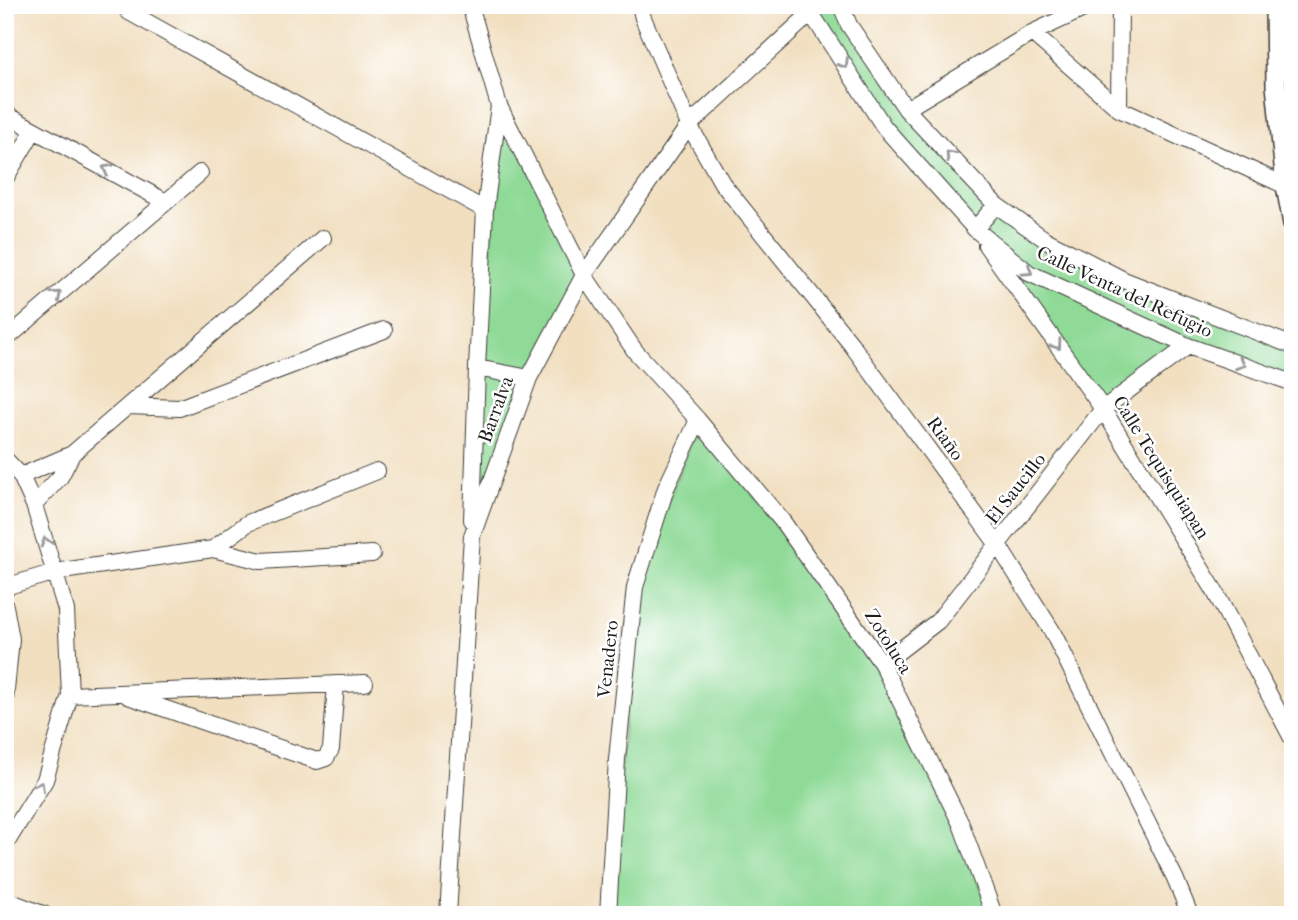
<svg xmlns="http://www.w3.org/2000/svg" width="1298" height="920" font-family="'IM FELL French Canon',serif">
	<style>
		.green { fill: #8fda97; stroke: #567b5a; stroke-width: 2 }
		.lines { fill: none; stroke-linecap: round; stroke-linejoin: round }
		.minor-casing { stroke: #3c3935; stroke-width: 18 }
		.tertiary-casing { stroke: #3c3935; stroke-width: 22 }
		.minor { stroke: #fff; stroke-width: 16 }
		.tertiary { stroke: #fff; stroke-width: 19 }
		.oneway { stroke: #999 }
		.labels { text-anchor: middle; stroke-width: 5; stroke-linejoin: round; paint-order: stroke }
		.street-label { font-size: 19px; fill: #1c1c1c; stroke: #fff }
	</style>
	<rect width="100%" height="100%" fill="#fff"/>
	<filter id="ink" filterUnits="userSpaceOnUse"><feTurbulence type="fractalNoise" baseFrequency=".0143" numOctaves="2"/><feDisplacementMap in="SourceGraphic" scale="14" xChannelSelector="R" yChannelSelector="G"/><feConvolveMatrix kernelMatrix="1 2 1 2 8 2 1 2 1" color-interpolation-filters="sRGB"/></filter>
	<filter id="wash" filterUnits="userSpaceOnUse"><feTurbulence type="fractalNoise" baseFrequency=".00686" numOctaves="4" result="noise"/><feDisplacementMap in="SourceGraphic" scale="28" xChannelSelector="R" yChannelSelector="G"/><feGaussianBlur stdDeviation="1.57" result="paint"/><feColorMatrix in="noise" values="0 0 0 0 0 0 0 0 0 0 0 0 0 0 0 0 0 1.4 0 .05"/><feComposite in="paint" operator="in"/></filter>
	<g filter="url(#wash)">
		<rect width="100%" height="100%" fill="#f1dfc0"/>
		<!-- green -->
		<path class="green" d="M809,5h32l65,104 90,96 50,36 247,105v37l-105,-37 -85,63 -128,-180 -91,-102z
			M499,106l85,169 -55,103 -57,158z
			M698,420l184,244 112,251h-386l27,-328z"/>
	</g>
	<g filter="url(#ink)">
		<g class="lines">
			<!-- minor casing -->
			<g class="minor-casing">
				<path id="minor" d="M123,5l6,7 356,198
					M470,5l29,101 85,169 51,76 63,69 85,102 99,142 79,160 33,91
					M640,5l3,13 46,107 33,58 129,161 147,201 54,86 123,247 15,37
					M809,5l2,8 73,114 91,102 54,44 159,73 105,37
					M841,5l8,20 57,84 90,96 50,35 80,41 167,65
					M1032,33l87,76 167,77
					M906,109l126,-76 60,-28
					M1119,109l1,-104
					M5,114l161,88
					M5,179l29,-49
					M975,229l21,-24
					M986,245l117,164 110,179 80,152
					M5,340l195,-167
					M477,368l52,10
					M128,406l51,2 205,-78
					M5,459l16,17 13,29 32,105 4,85 -25,85 -40,65
					M21,476l51,-22 251,-216
					M34,505l26,-28 12,-23
					M472,520l5,-152 8,-158 14,-104
					M213,549l35,-26 129,-52
					M5,587l50,-15 158,-23 48,12 111,-7
					M5,606l6,33 -6,61
					M882,664l56,-43 165,-212 85,-63
					M70,695l295,-12
					M128,696l189,65 9,-3 5,-9 5,-65
					M11,902l34,13
					M448,915l24,-379 57,-158 55,-103 105,-150 122,-112
					M608,915l9,-156 18,-172 31,-99 32,-68"/>
			</g>
			<!-- tertiary casing -->
			<g class="tertiary-casing">
				<path id="tertiary" d="M1275,5l1,80 10,101 7,38"/>
			</g>
			<!-- minor -->
			<use href="#minor" class="minor"/>
			<!-- tertiary -->
			<use href="#tertiary" class="tertiary"/>
		</g>
		<!-- one-way arrows -->
		<defs><path id="oneway-chevron" d="M-2-3.5L2.5 0L-2 3.5" fill="none" stroke-width="1.6" stroke-linecap="round" stroke-linejoin="round" transform="scale(1.75)"/></defs>
		<g class="oneway">
			<use href="#oneway-chevron" transform="translate(844 64) rotate(57)"/>
			<use href="#oneway-chevron" transform="translate(950 155) rotate(-133)"/>
			<use href="#oneway-chevron" transform="translate(107 169) rotate(-151)"/>
			<use href="#oneway-chevron" transform="translate(1028 271) rotate(33)"/>
			<use href="#oneway-chevron" transform="translate(57 295) rotate(-41)"/>
			<use href="#oneway-chevron" transform="translate(1057 345) rotate(54)"/>
			<use href="#oneway-chevron" transform="translate(1241 364) rotate(20)"/>
			<use href="#oneway-chevron" transform="translate(46 542) rotate(-107)"/>
			<use href="#oneway-chevron" transform="translate(40 786) rotate(-61)"/>
		</g>
	</g>
	<g class="labels">
		<!-- street labels -->
		<g class="street-label">
			<text transform="translate(1125 291) rotate(25)" y="7">Calle Venta del Refugio</text>
			<text transform="translate(495 409) rotate(-70)" y="7">Barralva</text>
			<text transform="translate(946 438) rotate(54)" y="7">Riaño</text>
			<text transform="translate(1162 467) rotate(58)" y="7">Calle Tequisquiapan</text>
			<text transform="translate(1015 488) rotate(-52)" y="7">El Saucillo</text>
			<text transform="translate(889 641) rotate(58)" y="7">Zotoluca</text>
			<text transform="translate(607 659) rotate(-84)" y="7">Venadero</text>
		</g>
	</g>
	<!-- margin -->
	<rect width="1298" height="920" fill="none" stroke="#fff" stroke-width="28"/>
</svg>
